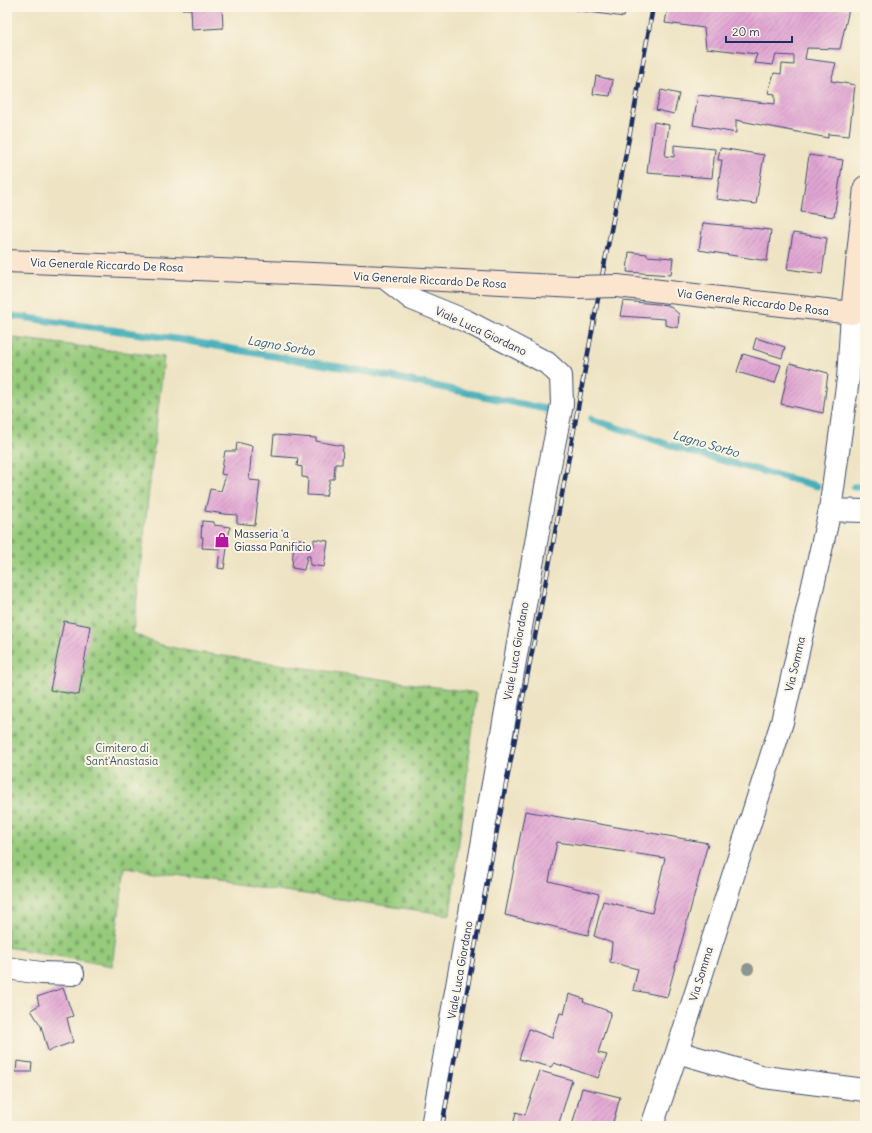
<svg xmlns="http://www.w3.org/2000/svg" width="872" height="1133" font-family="Delius,sans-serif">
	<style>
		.cemetery { fill: url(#cemetery-stones); stroke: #587d6d }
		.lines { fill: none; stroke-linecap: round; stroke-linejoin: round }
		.stream { stroke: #3cacb8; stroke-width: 7 }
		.building { fill: url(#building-hatch) }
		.minor-casing { stroke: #3b4a6d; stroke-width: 24 }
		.secondary-casing { stroke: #3b4a6d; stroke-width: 24 }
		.minor { stroke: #fff; stroke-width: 22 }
		.secondary { stroke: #fce5cf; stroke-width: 22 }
		.rail-casing { stroke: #1b2f5e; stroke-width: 4.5 }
		.rail { stroke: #fcf5e5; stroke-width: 3; stroke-dasharray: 9; stroke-linecap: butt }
		.secondary-bridge-casing { stroke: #3b4a6d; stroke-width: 24; stroke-linecap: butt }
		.secondary-bridge { stroke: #fce5cf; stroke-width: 22 }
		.tree { fill: #8b9690 }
		.labels { text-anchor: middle; stroke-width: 4; stroke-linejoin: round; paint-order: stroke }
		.street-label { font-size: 11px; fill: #1b2f5e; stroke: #fcf5e5 }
		.poi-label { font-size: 11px; fill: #1b2f5e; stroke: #fcf5e5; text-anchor: start }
		.park-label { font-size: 11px; fill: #3a5666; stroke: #fcf5e5 }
		.water-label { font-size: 12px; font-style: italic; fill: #275b7e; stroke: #fcf5e5 }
	</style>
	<defs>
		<pattern id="cemetery-stones" width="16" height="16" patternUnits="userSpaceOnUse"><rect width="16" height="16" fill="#96cb7c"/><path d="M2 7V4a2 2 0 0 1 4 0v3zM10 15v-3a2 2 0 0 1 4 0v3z" fill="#7aa569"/></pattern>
		<pattern id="building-hatch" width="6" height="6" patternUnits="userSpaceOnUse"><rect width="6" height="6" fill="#e1a4d3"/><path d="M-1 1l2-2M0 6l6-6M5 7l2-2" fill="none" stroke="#b686ae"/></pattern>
	</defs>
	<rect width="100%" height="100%" fill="#fcf5e5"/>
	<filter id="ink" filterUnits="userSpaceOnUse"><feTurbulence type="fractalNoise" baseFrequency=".025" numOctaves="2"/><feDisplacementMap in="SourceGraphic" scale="8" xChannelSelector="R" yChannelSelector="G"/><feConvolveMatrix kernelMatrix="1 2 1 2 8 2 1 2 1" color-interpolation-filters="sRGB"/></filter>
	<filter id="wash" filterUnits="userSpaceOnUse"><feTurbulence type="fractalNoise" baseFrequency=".012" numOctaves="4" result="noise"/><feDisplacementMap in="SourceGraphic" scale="16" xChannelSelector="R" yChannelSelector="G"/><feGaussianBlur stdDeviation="0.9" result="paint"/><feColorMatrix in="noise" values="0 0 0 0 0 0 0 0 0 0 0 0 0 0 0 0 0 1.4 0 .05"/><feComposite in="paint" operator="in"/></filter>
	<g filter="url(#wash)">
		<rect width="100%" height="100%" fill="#eee4c4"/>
		<!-- cemetery -->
		<path class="cemetery" d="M7,337l157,20 -31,276 24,11 32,7 288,42 -27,222 -325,-47 -13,98 -105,-19z"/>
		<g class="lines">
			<!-- stream -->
			<path class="stream" d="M7,315l176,25 66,12 114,19 187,39
				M591,419l97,32 129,35
				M854,487h11"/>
		</g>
		<g id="blocks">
			<!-- building -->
			<path class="building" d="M182,7h40l1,21 -31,2 -1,-21h-9z
				M562,7h64l-2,10 -62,-9z
				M668,7h165l16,2 -9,40 -33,-1 -2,11 31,4 -5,18 24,4 -6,51 -21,-2v4l-92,-18v13l-43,-8 5,-30 77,9v-10l-7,-1 6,-20 7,1 1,-10 12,1v-9l-18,-1 -3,10 -19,-2 3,-9 -51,-6 -2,-20 -39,-5z
				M596,76l17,4 -3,16 -17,-2z
				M661,90l18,4 -5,20 -18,-4z
				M654,122l15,3 -4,31 9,1v-12l41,4 -3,29 -65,-5 2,-18z
				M720,148l44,7 -8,49 -40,-5 6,-39h-4z
				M809,155l34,5 -9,57 -33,-5z
				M703,223l68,7 -4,31 -68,-11z
				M793,233l34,5 -5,36 -35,-5z
				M629,252l18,2v2l26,2 -2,17 -44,-3z
				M623,301l45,4 11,9 -1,14 -13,-3v-6l-45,-3z
				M756,338l29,9 -3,11 -29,-9z
				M743,354l38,11 -6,18 -38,-11z
				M790,363l38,10 -5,40 -42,-9z
				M274,435l42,3v3l27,5 -1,18h-7l-1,15h-4l-4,17 -19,-1 1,-17 -6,-1v-10l-5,-1 1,-8 -26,-2z
				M237,442l15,4 -3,34 11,1 -5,44 -18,-2v-8l-13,-1 -19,-3 5,-22 11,2 5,-16 -5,-1 4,-23h11z
				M202,521l12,1v3l16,2 -6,42 -6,-1 2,-19 -18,-1 1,-11h-2z
				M294,539h11v4l9,3v-7l14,2 -4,26 -14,-2v-9h-3l-3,14 -12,-2z
				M64,621l26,5 -11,69 -29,-5z
				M525,811l183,32 -41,154 -34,-7 5,-21 -28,-7 2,-19 -18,-7 9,-35 49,12 13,-55 -108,-16 -8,39 50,13 -11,41 -83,-20z
				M63,988l10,28 -6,2 6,24 -25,9 -7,-25 -10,-16 8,-5 -2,-8z
				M569,994l15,5 -1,3 28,10 -13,41 9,2 -9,23 -44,-15 -3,4 -32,-8 10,-30 23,9 8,-25 4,1z
				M17,1061l15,2 -1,9h-15z
				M540,1071l32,9 -14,46h-45l3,-14 9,3z
				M582,1088l38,9 -8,29h-40z"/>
		</g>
	</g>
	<g filter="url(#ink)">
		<use href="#blocks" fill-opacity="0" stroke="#3b4a6d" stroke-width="1"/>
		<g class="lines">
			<!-- minor casing -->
			<g class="minor-casing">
				<path id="minor" d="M384,277l28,22 54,22 81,42 14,13 1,28 -13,66 -117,656
					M830,510l35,1
					M7,968l34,5 32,1
					M677,1052l87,25 101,13
					M652,1126l25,-74 105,-330 48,-212 18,-131 4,-66"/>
			</g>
			<!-- secondary casing -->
			<g class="secondary-casing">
				<path id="secondary" d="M7,261l377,16 192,10
					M617,286l235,27 13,-126"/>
			</g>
			<!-- minor -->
			<use href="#minor" class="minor"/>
			<!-- secondary -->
			<use href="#secondary" class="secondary"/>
			<!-- rail casing -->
			<g class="rail-casing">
				<path id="rail" d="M442,1126l48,-260 59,-301 55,-299 30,-154 19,-105"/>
			</g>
			<!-- rail -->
			<use href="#rail" class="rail"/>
			<!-- secondary-bridge casing -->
			<g class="secondary-bridge-casing">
				<path id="secondary-bridge" d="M576,287l41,-1"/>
			</g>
			<!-- secondary-bridge -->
			<use href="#secondary-bridge" class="secondary-bridge"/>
		</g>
		<!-- trees -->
		<circle class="tree" cx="748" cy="969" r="6"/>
	</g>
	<!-- icons -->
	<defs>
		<g id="shop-bare" transform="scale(1.2)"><path d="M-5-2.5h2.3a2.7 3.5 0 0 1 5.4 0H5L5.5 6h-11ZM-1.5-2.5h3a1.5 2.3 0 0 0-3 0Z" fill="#b5179e" stroke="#fcf5e5" stroke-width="2.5" paint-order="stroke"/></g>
	</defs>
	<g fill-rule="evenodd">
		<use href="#shop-bare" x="222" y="540"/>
	</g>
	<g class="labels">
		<!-- street labels -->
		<g class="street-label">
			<text transform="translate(107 265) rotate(2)" y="4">Via Generale Riccardo De Rosa</text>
			<text transform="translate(430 280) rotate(3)" y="4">Via Generale Riccardo De Rosa</text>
			<text transform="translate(753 302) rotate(7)" y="4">Via Generale Riccardo De Rosa</text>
			<text transform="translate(481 331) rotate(25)" y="4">Viale Luca Giordano</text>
			<text transform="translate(516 651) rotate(-80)" y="4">Viale Luca Giordano</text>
			<text transform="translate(795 664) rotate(-77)" y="4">Via Somma</text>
			<text transform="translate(460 970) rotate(-80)" y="4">Viale Luca Giordano</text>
			<text transform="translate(701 974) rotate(-73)" y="4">Via Somma</text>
		</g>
		<!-- poi labels -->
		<g class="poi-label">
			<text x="234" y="538">Masseria 'a<tspan x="234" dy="13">Giassa Panificio</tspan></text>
		</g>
		<!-- park labels -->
		<g class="park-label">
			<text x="122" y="752">Cimitero di<tspan x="122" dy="13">Sant'Anastasia</tspan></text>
		</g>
		<!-- water labels -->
		<g class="water-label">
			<text transform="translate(281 346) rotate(10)" y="4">Lagno Sorbo</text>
			<text transform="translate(706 444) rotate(16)" y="4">Lagno Sorbo</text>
		</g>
	</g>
	<!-- margin -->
	<rect width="872" height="1133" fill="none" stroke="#fcf5e5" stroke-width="24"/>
	<!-- scale -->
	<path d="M726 36v6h66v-6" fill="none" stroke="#1b2f5e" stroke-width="2"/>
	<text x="732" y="36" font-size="12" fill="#1b2f5e" stroke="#fcf5e5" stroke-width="3" paint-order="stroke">20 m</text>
</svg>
